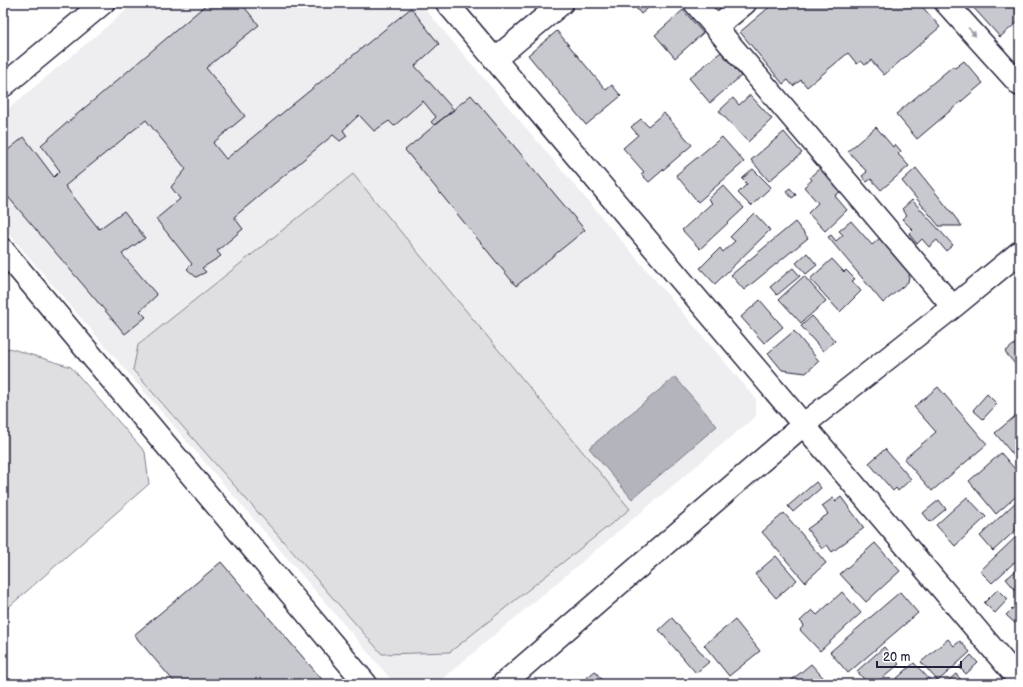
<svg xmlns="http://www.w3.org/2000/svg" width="1023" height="687" font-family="'Balsamiq Sans',sans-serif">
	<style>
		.built { fill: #eeeef1 }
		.green { fill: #dfdfe2; stroke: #80808e }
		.water { fill: #b4b4bc; stroke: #7a7a88 }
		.building { fill: #c8c8cf; stroke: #22223b }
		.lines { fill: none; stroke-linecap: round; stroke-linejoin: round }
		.minor-casing { stroke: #22223b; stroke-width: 25 }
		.minor { stroke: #fff; stroke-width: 22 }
		.oneway { fill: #9c9ca7 }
	</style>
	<rect width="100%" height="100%" fill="#fff"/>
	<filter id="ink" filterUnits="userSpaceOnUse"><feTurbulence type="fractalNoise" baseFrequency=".025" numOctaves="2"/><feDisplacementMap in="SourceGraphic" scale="8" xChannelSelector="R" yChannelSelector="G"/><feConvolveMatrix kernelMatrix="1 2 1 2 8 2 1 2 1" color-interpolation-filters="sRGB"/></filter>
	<g filter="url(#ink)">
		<!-- built -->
		<path class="built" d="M135,3h285l336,396v17l-320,268h-41l-392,-457v-114z"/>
		<!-- green -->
		<path class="green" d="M353,174l277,335 -180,143 -68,2 -249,-284 5,-25z
			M9,348l62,19 74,85 4,32 -146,128v-261z"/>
		<!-- water -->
		<path class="water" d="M675,377l42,49 -85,73 -43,-51z"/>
		<!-- building -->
		<path class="building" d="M208,3h33l18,22 -53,43 39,48 -32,27 13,16 185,-151 28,36 -24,22 39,44 -20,15 -3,-3 5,-5 -13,-16 -29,25 -5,-5 -15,10 -15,-16 -16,15 4,6 -7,5 -7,-6 -99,82 9,12 -26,22 4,5 -19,12 4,4 -10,5 -9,-8 5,-5 -36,-45 24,-20 -9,-12 15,-18 -40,-49 -81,66 34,43 25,-18 21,27 -23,16 35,41 -17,16 6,6 -21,17 -122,-143v-37l21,-17 30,40 6,-6 -19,-26z
			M632,3h22l-13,11z
			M774,3h145l21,24 -56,48 -13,-15 -6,5 -4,-4 -4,3 -9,-11 -41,34 -6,-7 -8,6 -5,-6 -5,4 -43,-52z
			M973,3h47v17l-20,17 -29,-32z
			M683,10l20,23 -28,25 -20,-23z
			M557,31l49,59 6,-5 9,11 -35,29 -58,-70z
			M721,52l20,24 -31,27 -21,-25z
			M964,61l19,22 -66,56 -21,-25 57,-48 2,2z
			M471,95l114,135 -69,56 -111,-136z
			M750,95l22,24 -24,23 -29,-31 14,-13 6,7z
			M664,113l28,32 -43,37 -8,-8 3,-2 -21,-24 15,-13 -7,-8 10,-8 7,7z
			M876,127l17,20 2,-3 6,7 -3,3 11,12 -28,24 -10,-11 -4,3 -5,-6 5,-4 -19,-21z
			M784,132l18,21 -33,28 -18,-21z
			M722,137l22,25 -46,40 -22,-27z
			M820,168l21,23 -6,5 12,14 -22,21 -17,-18 10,-10 -14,-16 8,-7 -2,-3z
			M916,168l46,58h-23l-37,-45z
			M753,169l18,18 -20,19 -13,-13 9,-9 -5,-5z
			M723,185l21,23 -44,41 -18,-19 30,-27 -4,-4z
			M790,188l6,7 -4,3 -6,-7z
			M912,200l41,45 -7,6 -9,-11 -8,7 -7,-8 -5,5 -8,-10 4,-4 -11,-11 5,-4 -5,-6z
			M754,213l16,17 -55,54 -15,-16 20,-20 3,4 12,-11 -5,-4z
			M851,221l21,24 9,-8 29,34 -2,11 -25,21 -55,-66 3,-2 5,6 7,-6 -4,-4z
			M795,222l13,16 -64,52 -13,-15z
			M807,253l10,12 -11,9 -10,-11z
			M832,259l12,13 2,-2 9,9 -3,2 9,10 -21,21 -30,-33z
			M793,268l7,8 -23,19 -7,-8z
			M804,276l22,25 -25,22 -22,-24z
			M760,300l23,27 -19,16 -23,-26z
			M1020,312v14l-7,-7z
			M812,316l23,25 -12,10 -22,-25z
			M794,331l25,30 -13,12 -24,-3 -14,-17z
			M1018,341l2,3v26l-15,-18z
			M938,387l49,57 -55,47 -28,-32 32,-27 -22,-25z
			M987,394l10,10 -14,15 -10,-9z
			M1020,412v41l-5,4 -20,-24z
			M885,449l26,30 -13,12 -2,-3 -3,3 -24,-28z
			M1001,453l19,22v18l-24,21 -27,-33z
			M816,482l5,6 -28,24 -5,-6z
			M841,497l23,31 -32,24 -5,-7 -5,4 -15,-20 21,-15 -6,-8 11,-8 3,3z
			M967,497l19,20 -31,29 -19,-21z
			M1020,498v28l-27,25 -13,-15z
			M939,500l7,9 -16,13 -7,-9z
			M784,513l42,50 -21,19 -43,-50z
			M1018,535l2,2v20l-28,26 -12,-12z
			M875,543l25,28 -34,31 -26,-28z
			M776,556l21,24 -21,18 -21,-24z
			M221,562l105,122h-150l-42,-49z
			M1020,567v26l-1,1 -13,-15z
			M998,589l10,10 -13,14 -11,-10z
			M842,592l19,21 -41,38 -20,-21 4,-5 -4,-4 12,-11 5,5z
			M900,592l18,21 -70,60 -18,-21z
			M1020,601v23l-2,2 -12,-11z
			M672,618l37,44 -13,11 -37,-43z
			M735,620l25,31 -31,25 -25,-31z
			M948,639l6,7 6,-5 10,11 -32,29 -17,-19z
			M884,647l15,17 -23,20h-8l-11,-13z
			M971,655l7,8 -12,11 -7,-7z
			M914,663l19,20 -1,1h-33l-4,-4z
			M811,664l18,20h-42z
			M595,671l10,13h-26z
			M956,674l9,10h-21z"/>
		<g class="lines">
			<!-- minor casing -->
			<g class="minor-casing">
				<path id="minor" d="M447,3l573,678
					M695,3l258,304
					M946,3l74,82
					M716,27l29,-24
					M495,59l67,-56
					M3,86l100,-83
					M3,250l363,434
					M503,684l300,-259 150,-118 67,-55"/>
			</g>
			<!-- minor -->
			<use href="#minor" class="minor"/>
		</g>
		<!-- one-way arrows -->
		<defs><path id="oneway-solid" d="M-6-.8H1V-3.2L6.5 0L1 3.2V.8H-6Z"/></defs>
		<use class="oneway" href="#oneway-solid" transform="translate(972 32) rotate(48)"/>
	</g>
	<!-- margin -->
	<rect width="1023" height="687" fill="none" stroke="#fff" stroke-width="16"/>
	<rect x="8" y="8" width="1007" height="671" fill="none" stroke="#22223b" stroke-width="1.5" filter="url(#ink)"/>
	<!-- scale -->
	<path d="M877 661v6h84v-6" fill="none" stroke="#22223b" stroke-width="2"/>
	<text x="883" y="661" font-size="12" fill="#22223b" stroke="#ffffff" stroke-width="3" paint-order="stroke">20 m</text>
</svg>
